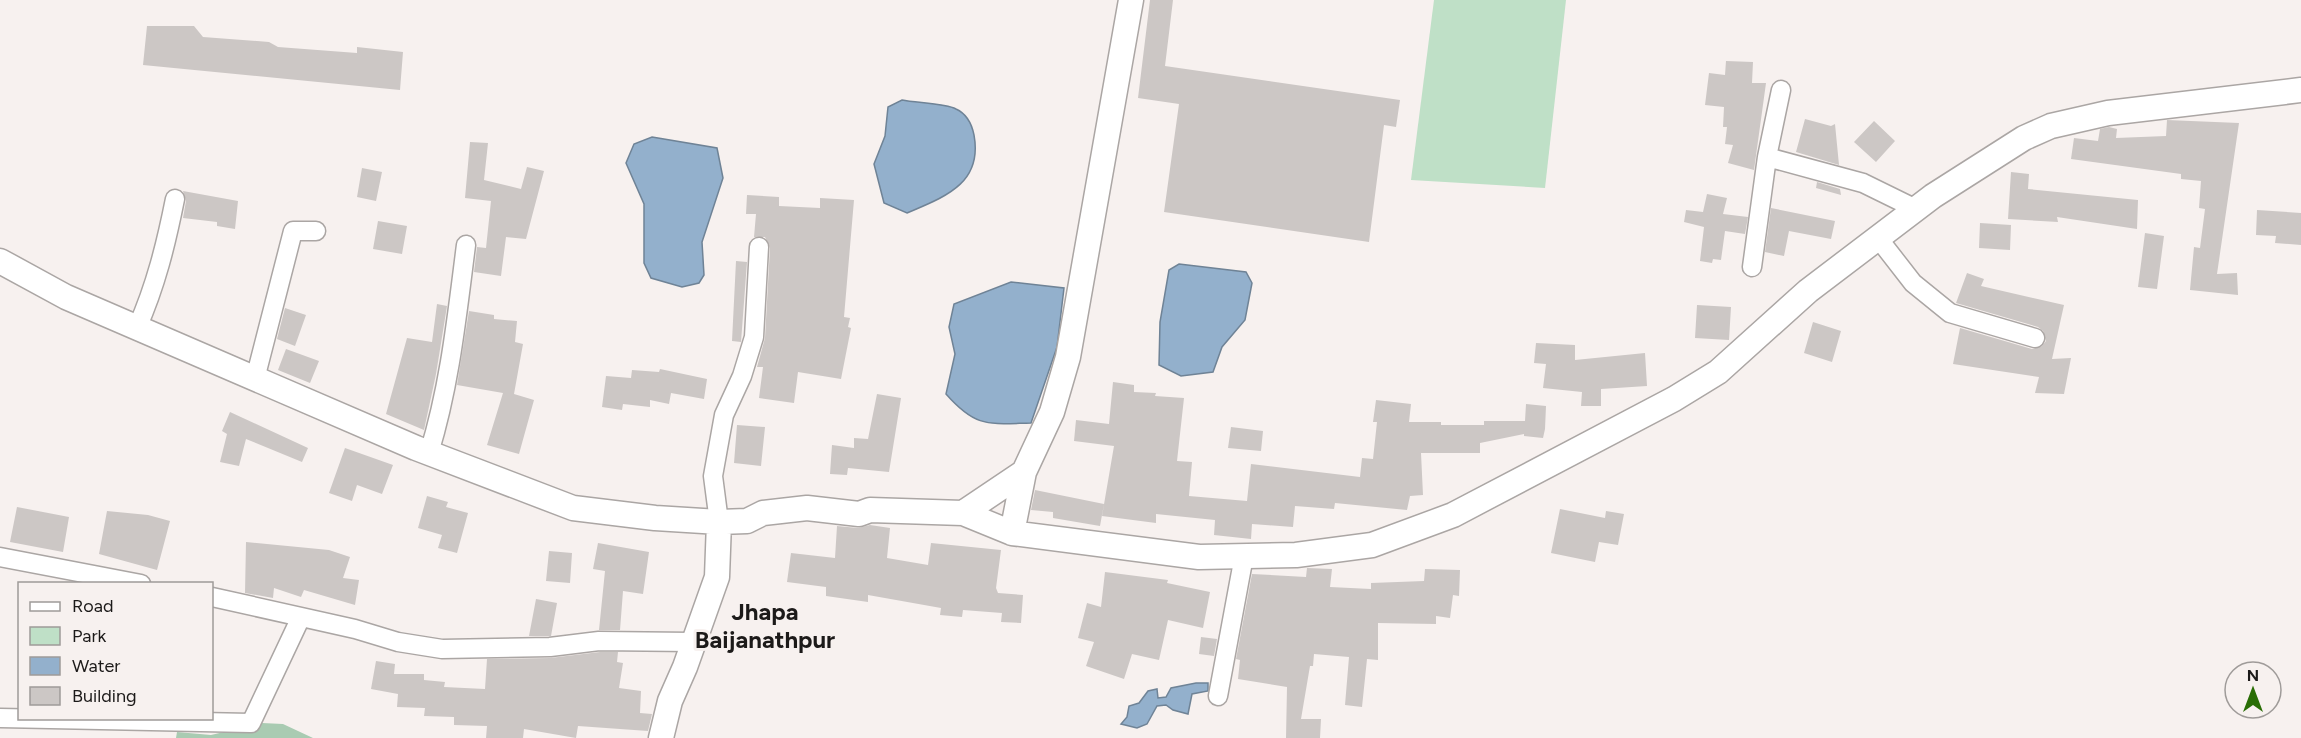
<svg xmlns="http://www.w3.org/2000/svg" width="2301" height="738" font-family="Figtree,sans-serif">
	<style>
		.green { fill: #bfe0c7 }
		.forest { fill: #a9cbb2 }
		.water { fill: #93b0cc; stroke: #6f8396; stroke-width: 1.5 }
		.building { fill: #ccc7c5 }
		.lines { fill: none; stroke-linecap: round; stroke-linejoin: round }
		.street-casing { stroke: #aba6a4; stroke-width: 21 }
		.secondary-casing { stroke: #aba6a4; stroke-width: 27 }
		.street { stroke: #fff; stroke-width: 18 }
		.secondary { stroke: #fff; stroke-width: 24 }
		.labels { text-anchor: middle; stroke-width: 6; stroke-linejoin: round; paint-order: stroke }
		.quarter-label { font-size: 24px; font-weight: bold; fill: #1c1a19; stroke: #f7f1ef }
	</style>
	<rect width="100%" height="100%" fill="#f7f1ef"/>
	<!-- green -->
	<path class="green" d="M1434,0h132l-21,188 -134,-8z"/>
	<!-- forest -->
	<path class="forest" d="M262,723l21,1 30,14h-137l1,-6 34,3z"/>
	<!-- water -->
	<path class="water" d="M902,100c14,3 43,3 54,9 11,5 16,16 18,26 9,49 -30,62 -67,78l-23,-10 -10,-39 11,-28 3,-29z
		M652,137l65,11 6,30 -21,64 2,33 -5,8 -17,4 -31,-9 -7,-15v-59l-18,-41 8,-19z
		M1179,264l67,8 6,11 -7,37 -23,27 -9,25 -32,4 -22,-11 1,-43 9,-52z
		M1011,282l53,6 -7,59 -26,76c-43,1 -55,5 -85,-29l9,-40 -6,-27 5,-23z
		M1196,683h12v8l-16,3 -4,20 -15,-4 -7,-5 -9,1 -10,18 -10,4 -16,-4 6,-7 2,-11 10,-3 9,-12 9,-2 1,9 8,-1 5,-9z"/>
	<!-- building -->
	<path class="building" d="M1150,0h23l-8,66 235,34 -4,27 -12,-2 -15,117 -205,-30 15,-108 -41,-6z
		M147,26h47l9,11 66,5 9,5 79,6v-6l46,5 -3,38 -257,-25z
		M1726,61l27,1 -1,21h14l-12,87 -26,-7 5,-18 -8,-1 2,-17h-4l1,-20 -19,-2 4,-32 16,2z
		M1805,119l26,7 4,-2 4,41 -43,-13z
		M2167,120l72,3 -22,151 20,-1 1,22 -48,-5 4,-43 6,1 5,-39 -6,-1 2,-27 -20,-2v-5l-110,-15 3,-21 24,3 2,-12 9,-2 8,2 -1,9 50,-2z
		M1874,121l21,20 -19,21 -22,-20z
		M470,142l18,1 -4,37 37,9 6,-22 17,4 -18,68 -20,-2 -5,39 -27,-4 3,-25 9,1 5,-47 -26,-3z
		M362,168l20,4 -6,29 -19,-4z
		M2011,172l18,2 -1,15 110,11 -1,29 -80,-12 1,5 -50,-3z
		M1817,182l23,7 1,6 -25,-7z
		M183,191l55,10 -3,28 -18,-3v-4l-34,-4 3,-17z
		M1707,194l20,4 -4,16 25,3 -3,17 -20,-3 -4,29 -8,-1 -1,4 -12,-2 4,-34 -20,-5 2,-12 17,2z
		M747,195l32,2v9l41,2v-10l34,2 -10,117 6,1 -2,9 3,1 -10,51 -43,-7 -4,31 -35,-5 4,-31h-6l8,-29 5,-90 -5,-11h-11l2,-23h-10z
		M1771,208l64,13 -4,18 -42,-8 -5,25 -19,-4z
		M2257,210l44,3v32l-26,-2 1,-7 -20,-1z
		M378,221l29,5 -5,28 -29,-5z
		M1980,223l31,2 -1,25 -31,-2z
		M2145,233l19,3 -7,53 -19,-2z
		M736,261l11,1 -6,80 -9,-1z
		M1967,273l17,6 -3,7 83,19 -12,54 19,-1 -7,36 -29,-1 4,-16 -86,-13 7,-36 72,21 10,-3 4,-5 -3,-10 -5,-4 -82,-24z
		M437,304l10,2 -11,68 -12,56 -38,-16 21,-76 25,4z
		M1697,305l34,2 -2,33 -34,-2z
		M285,308l21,7 -11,31 -18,-7z
		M469,311l25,4v4l23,2 -2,21 8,2 -9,50 20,6 -15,54 -32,-9 16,-52 -46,-8z
		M1813,322l28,9 -9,31 -28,-9z
		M1536,343l39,2v15l70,-7 2,33 -46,3v17h-20l1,-14 -39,-4 3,-24 -12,-1z
		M286,349l33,12 -9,22 -32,-13z
		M660,369l47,10 -3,20 -33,-6 -2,11 -19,-4v7l-27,-3 -1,6 -20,-3 4,-31 25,2 1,-8 27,2z
		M1113,382l21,3v7l22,1 -1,3 29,2 -7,63 15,1 -3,34 58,5 4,-37 109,13 2,-19 11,1 4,-37h-4l3,-22 35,4 -2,18h32v3h43v-4h41l1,-17 20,2 -1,23 -2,9 -19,-2v-2l-44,9v10h-59l2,42 -13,1 -3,14 -72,-7 -1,6 -39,-3 -2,21 -41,-3 -1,15 -37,-4 1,-15 -59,-6v9l-54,-7 12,-70 -40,-5 2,-21 33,4z
		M877,394l24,4 -12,74 -41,-4 -1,7 -17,-1 2,-29 22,3v-10l14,1z
		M230,412l78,36 -6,14 -56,-23 -7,27 -19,-4 7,-28 -5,-3z
		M737,425l28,2 -4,39 -27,-3z
		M1231,427l32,4 -2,20 -33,-3z
		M345,448l48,17 -11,29 -25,-9 -5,16 -23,-8z
		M1035,490l69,14 -4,22 -47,-8v-6l-22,-2z
		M427,496l21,6 -2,5 22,6 -11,40 -19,-5 4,-13 -24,-7z
		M17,507l52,10 -6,35 -53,-10z
		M1560,509l45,9 1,-7 18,3 -6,31 -19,-3 -4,20 -44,-9z
		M107,511l41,4 22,6 -13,49 -58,-16z
		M870,525l20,3 -3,30 41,7 3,-22 70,7 -5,38 2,5 25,2 -2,28 -20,-1 1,-9 -39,-3 -1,7 -22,-2 1,-7 -73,-13v7l-42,-6v-9l-39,-5 4,-29 44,5 2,-32 21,2z
		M246,542l83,8 21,7 -7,21 16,2 -4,25 -51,-15 -3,7 -27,-9 -1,10 -28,-5z
		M598,543l51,9 -6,42 -20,-3 -3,39h-21l6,-59 -12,-2z
		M549,551l23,2 -2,30 -24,-2z
		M1307,568l25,1 -2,18 41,2v-6l53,-2 1,-12 35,1 -1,26 -6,-1 -3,23 -14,-2v8l-58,-1v37l-11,-1 -5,48 -17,-2 4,-48 -35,-3 -1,12h-3l-9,53h20l-1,19h-34l1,-51 -49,-8 2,-19 -4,-1 16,-85 54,3z
		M1105,572l63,8 -1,3 43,9 -7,36 -35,-8 -9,40 -27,-6 -8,25 -38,-13 8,-24 -16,-4 9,-35 14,4z
		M536,599l21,4 -6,33h-22z
		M1201,637l16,2 -3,17 -15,-2z
		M600,652h18l-1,10 6,1 -4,25 22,3 -1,22 12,1 -4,17 -70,-5 -2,12 -52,-9 -1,9h-37l1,-12 -33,-1v-8l-30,-1 1,-8 -28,-1 1,-13 -27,-5 5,-28 19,3 -1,10h30v6l21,2 -1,5 41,2 2,-30 63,-1z"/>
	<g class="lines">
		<!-- street casing -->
		<g class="street-casing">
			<path id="street" d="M1767,157l96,26 53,26
				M1878,238l35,45 37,30 85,25
				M1752,267l15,-110 14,-67
				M137,328c19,-43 29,-84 38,-129
				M255,379l38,-148h23
				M429,453c21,-68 28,-138 37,-208
				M719,522l-6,-46 11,-61 18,-39 12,-39 5,-90
				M0,557l141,27
				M212,597l143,32 43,13 44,7 108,-2 49,-6 93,1
				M1218,696l26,-140
				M0,718l251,5 50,-106"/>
		</g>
		<!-- secondary casing -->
		<g class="secondary-casing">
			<path id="secondary" d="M0,261l66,36 350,151 157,60 82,10 64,4 28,-1 16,-8 44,-5 52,6 11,-4 93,3 49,20 187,24 97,-2 76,-10 81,-30 221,-116 44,-27 90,-81 125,-95 91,-58 27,-12 57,-13 193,-23
				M963,513l61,-41 28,-60 16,-55 63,-357
				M1012,533l12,-61
				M661,738l9,-37 15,-34 32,-90 2,-55"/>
		</g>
		<!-- street -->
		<use href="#street" class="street"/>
		<!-- secondary -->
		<use href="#secondary" class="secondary"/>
	</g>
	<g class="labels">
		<!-- quarter labels -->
		<g class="quarter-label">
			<text x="765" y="620">Jhapa<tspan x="765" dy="28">Baijanathpur</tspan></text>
		</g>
	</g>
	<!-- legend -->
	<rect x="18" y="582" width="195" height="138" fill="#f7f1ef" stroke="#9f9b99" stroke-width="1.5"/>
	<rect x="30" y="602" width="30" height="9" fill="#ffffff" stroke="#9f9b99" stroke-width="1.5"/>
	<text x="72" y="612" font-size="18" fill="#1c1a19">Road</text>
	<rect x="30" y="627" width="30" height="18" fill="#bfe0c7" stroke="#9f9b99" stroke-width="1.5"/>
	<text x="72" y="642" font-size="18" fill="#1c1a19">Park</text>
	<rect x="30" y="657" width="30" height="18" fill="#93b0cc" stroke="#9f9b99" stroke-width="1.5"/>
	<text x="72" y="672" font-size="18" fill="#1c1a19">Water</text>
	<rect x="30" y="687" width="30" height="18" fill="#ccc7c5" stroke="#9f9b99" stroke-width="1.5"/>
	<text x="72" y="702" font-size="18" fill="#1c1a19">Building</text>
	<!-- north arrow -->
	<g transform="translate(2253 690)"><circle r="28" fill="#f7f1ef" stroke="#9f9b99" stroke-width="1.5"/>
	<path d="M0-4.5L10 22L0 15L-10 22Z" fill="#296d05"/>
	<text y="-9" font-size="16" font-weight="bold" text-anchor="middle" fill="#1c1a19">N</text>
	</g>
</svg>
